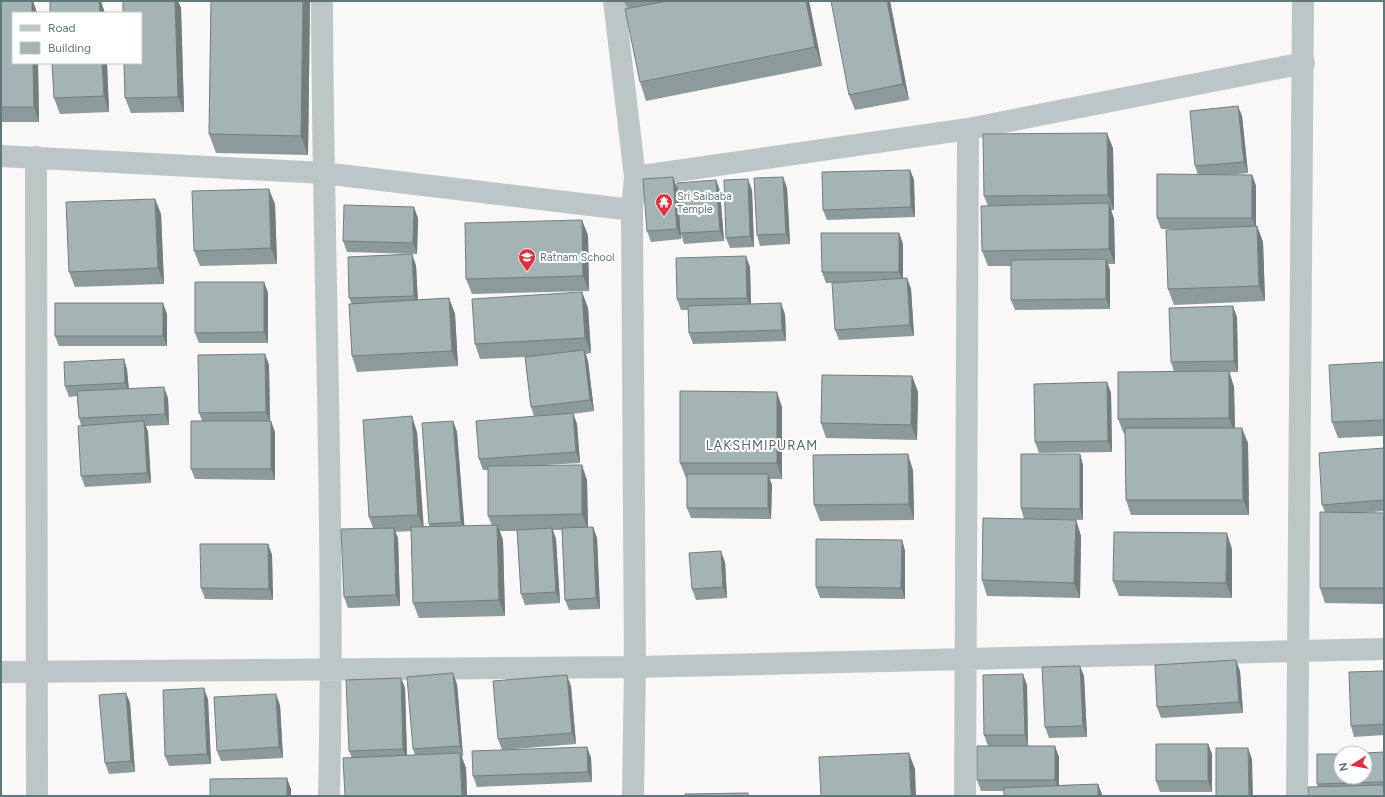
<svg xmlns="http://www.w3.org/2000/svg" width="1385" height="797" font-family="Figtree,sans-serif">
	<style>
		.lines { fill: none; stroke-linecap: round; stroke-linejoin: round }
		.street { stroke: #bdc6c7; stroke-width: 22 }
		.wall { fill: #8d9a9b }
		.shaded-wall { fill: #737d7e }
		.building { fill: #a4b3b4; stroke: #737d7e }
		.labels { text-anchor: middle; stroke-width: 4; stroke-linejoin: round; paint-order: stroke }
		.poi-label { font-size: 11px; fill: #5f787b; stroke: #fff; text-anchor: start }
		.quarter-label { font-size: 13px; letter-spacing: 1px; fill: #56696c; stroke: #fff }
	</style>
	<rect width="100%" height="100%" fill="#f9f8f6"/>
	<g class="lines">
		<!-- street -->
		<path class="street" d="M322,1c1,265 13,530 7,795
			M614,1l21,176 -3,33 3,457 -2,129
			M1,156l322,17 309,37
			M36,157l1,639
			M635,177l333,-48 336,-66
			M1,672l634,-5 749,-18
			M965,796l3,-667
			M1297,796l6,-795"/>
	</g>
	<!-- wall -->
	<path class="wall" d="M1,1h32l4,12h-24l25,50 1,59h-38z
		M123,1h55l3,7 3,104 -53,1 -6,-15z
		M211,1h99l-2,154 -92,-2 -7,-19z
		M624,1h185l13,65 -176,35 -6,-19 -13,-73z
		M890,1l19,99 -54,10 -6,-15z
		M52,63h55l2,49 -49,2 -6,-16z
		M1242,116l6,57 -21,2h25l4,11v40h1l6,16 2,59 -91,4 -6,-16 28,-60h-35l-4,-11 41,-43 -3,-9z
		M1113,148l1,62h-3l3,9 1,45h-7l2,6v39l-95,1 -4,-10v-34h-23l-6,-15 6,-45 -4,-10z
		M910,170l4,10 1,37 -88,3 -4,-10z
		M673,177l4,11 2,29 37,-37 4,11 4,50 -40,3 -3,-10v5l-30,3 -4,-11z
		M783,177l4,11 3,56 -30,2 -3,-11z
		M752,190l2,57 -24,1 -4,-10z
		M155,199l6,15 3,70 -89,3 -6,-15z
		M275,204l2,60 -77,2 -6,-15z
		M418,218l-1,36 -70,-2 -4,-11z
		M899,233l4,11v34h4l4,11 3,47 -75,4 -4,-10 -2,-47h-7l-4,-11z
		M588,235l1,56 -117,3 -6,-15z
		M416,265l2,35 31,-2 6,16 3,52 -101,6 -5,-16v-52l-3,-6z
		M750,267l1,37 34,10 1,27 -93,3 -4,-11 -1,-23h-7l-4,-11z
		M264,282l4,11v50h-69l-4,-10z
		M582,292l6,16 3,45 -5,1 2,7 6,50 -21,3 4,10 3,39 -35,2 42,15 1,47h5l4,11 3,71 -31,1 -4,-10 -3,-70h-9l3,9 4,64 -35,2 -4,-11 -4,-63h-17l3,9 2,76 -86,2 -6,-15 -2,-72 -16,1 3,6 2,68 -52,2 -4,-11 29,-69 -4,-11 48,-85 6,95h7l-1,-3 24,-103 4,11 7,94 28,-1 -4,-9v-46h-5l-4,-11 55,-43 -3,-9 -6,-50 -45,2 -5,-15z
		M167,314v32h-108l-4,-10z
		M1237,317l1,55h-9l5,15 1,41 13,15 1,72h-118l-5,-15 -1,-66h-1l-6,-15 56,-47 -3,-10z
		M265,354l4,11 1,56 5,11v48l-80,-1 -4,-10 11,-48 -3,-8z
		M124,359l3,11 2,19 39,9 1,27 -23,1 2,6 3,51 -66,4 -4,-11v-51l-2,-7 -2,-22 -8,1 -4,-11z
		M1384,362v74l-46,2 -6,-16z
		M912,376l6,16 -1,48 -91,-2 -5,-15z
		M1107,382l4,11 1,59 -73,1 -4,-11z
		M782,407v72h-13l3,6 -1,34 -80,-1 -4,-10v-30h-1l-6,-15z
		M1384,448v63l-21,2h21v91l-59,-1 -5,-15 5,-76 -3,-7z
		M1080,454l3,11v55l-59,-1 -3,-11z
		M913,470l1,50 -94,1 -6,-16z
		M1076,520l5,16 -1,62 -93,-2 -5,-16z
		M902,540l3,11v48l-85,-1 -4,-11z
		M268,544l4,11 1,45 -68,-1 -4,-11z
		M1232,549v49l-113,-2 -6,-15z
		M725,562l2,36 -31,2 -4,-11z
		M1080,666l4,10 3,61 -38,1 -4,-11z
		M1240,671l3,42 -82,5 -4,-11z
		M1384,671v64l-30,2 -3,-11z
		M401,678l4,10 2,67h8l-2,-6 44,-65 6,72 -1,1 4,11 1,28h-122l7,-38 -3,-7z
		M1027,685l1,61h-36l67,11v28l39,-1 4,12h-98v-5h-23l-4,-11 11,-34 -4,-11z
		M571,686l5,58 -74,6 -4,-11z
		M208,699l3,65 -42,2 -4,-10z
		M130,703l5,69 -26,2 -4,-11z
		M280,705l3,53 -62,3 -4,-10z
		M1208,744l4,10v38h-52l-4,-11z
		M587,747l4,11 1,24 -115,5 -4,-11z
		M1384,752v44l-66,-9 -1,-3z"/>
	<!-- shaded-wall -->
	<path class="shaded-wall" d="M32,1h1l4,12h-5z
		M99,1h2l4,12h-5z
		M175,1h3l3,7 3,104 -6,-15z
		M303,1h7l-2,154 -7,-19z
		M806,1h3l13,65 -7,-19z
		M887,1h3l19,99 -6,-16z
		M33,63h5l1,59 -5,-15z
		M102,63h5l2,49 -5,-16z
		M1238,106l4,10 6,57 -4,-11z
		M1107,133l6,15 1,62 -6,-15z
		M910,170l4,10 1,37 -4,-10z
		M1252,175l4,11v43l-4,-11z
		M673,177l4,11 4,51 -4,-10z
		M783,177l4,11 3,56 -4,-10z
		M748,179l4,11 2,57 -4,-11z
		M716,180l4,11 4,50 -4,-10z
		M269,189l6,15 2,60 -6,-16z
		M155,199l6,15 3,70 -6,-16z
		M1109,203l5,16 1,45 -6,-15z
		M414,207l4,11 -1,36 -4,-11z
		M582,220l6,15 1,56 -6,-15z
		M1257,226l6,16 2,59 -6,-15z
		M899,233l4,11v38l-4,-10z
		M412,254l4,11 2,41 -4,-10z
		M746,256l4,11 1,42 -4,-11z
		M1106,259l4,11v39l-4,-10z
		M907,278l4,11 3,47 -4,-11z
		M264,282l4,11v50l-4,-11z
		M582,292l6,16 3,45 -6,-15z
		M449,298l6,16 3,52 -6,-15z
		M163,303l4,11v32l-4,-10z
		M781,303l4,11 1,27 -4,-11z
		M1233,306l4,11 1,55 -4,-11z
		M584,350l4,11 6,50 -4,-11z
		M265,354l4,11 1,58 -4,-11z
		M124,359l3,11 2,23 -4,-10z
		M1229,371l5,16 1,46 -6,-15z
		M912,376l6,16 -1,48 -6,-15z
		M1107,382l4,11 1,59 -4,-11z
		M164,387l4,11 1,27 -4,-11z
		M777,392l5,15v72l-5,-16z
		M573,413l4,11 3,39 -4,-11z
		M412,416l5,16 7,98 -6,-15z
		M144,421l4,11 3,51 -4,-10z
		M271,421l4,11v48l-4,-11z
		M453,421l4,11 8,101 -4,-11z
		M1242,428l6,15 1,72 -6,-15z
		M908,454l5,16 1,50 -5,-16z
		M1080,454l3,11v55l-3,-11z
		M582,465l5,15 1,50 -6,-16z
		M768,474l4,11 -1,34 -3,-11z
		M1076,520l5,16 -1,62 -6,-15z
		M497,525l6,15 2,76 -6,-16z
		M593,527l4,11 3,71 -4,-11z
		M394,528l4,10 2,68 -4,-11z
		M552,528l4,11 4,64 -4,-11z
		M1227,533l5,16v49l-6,-15z
		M902,540l3,11v48l-4,-11z
		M268,544l4,11 1,45 -4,-11z
		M721,551l4,11 2,36 -4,-11z
		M1236,660l4,11 3,42 -4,-11z
		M1080,666l4,10 3,61 -4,-11z
		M453,673l4,11 6,72 -3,-10z
		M1023,674l4,11 1,61 -3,-11z
		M567,675l4,11 5,58 -4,-11z
		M401,678l4,10 2,72 -4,-11z
		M204,688l4,11 3,65 -4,-10z
		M126,693l4,10 5,69 -4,-11z
		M276,694l4,11 3,53 -4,-11z
		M1208,744l4,10v38l-4,-11z
		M1055,746l4,11v34l-4,-11z
		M587,747l4,11 1,24 -4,-10z
		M1248,748l4,11 1,37h-4z
		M460,753l6,15 1,28h-5z
		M909,753l6,16 1,27h-5z
		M287,778l4,11v7h-4z
		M1098,784l4,10v2h-4z"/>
	<!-- building -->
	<path class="building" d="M1,1h31v12h-19v50h20l1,44h-33z
		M50,1h49l1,12h-50z
		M123,1h52l3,96 -53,1 -1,-35h17v-50h-18z
		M211,1h92l-2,135 -92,-2z
		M667,1h139l9,46 -175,35 -15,-73z
		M831,1h56l16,83 -54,11z
		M52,63h50l2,33 -50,2z
		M1238,106l6,56 -49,4 -5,-55z
		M1107,133l1,62 -124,1 -1,-62z
		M910,170l1,37 -88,3 -1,-38z
		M1157,174l95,1v43h-95z
		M673,177l4,52 -30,2 -4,-52z
		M783,177l3,57 -29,1 -3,-57z
		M748,179l2,57 -24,2 -2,-58z
		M716,180l4,51 -40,2 -3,-50z
		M269,189l2,59 -77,3 -2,-60z
		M155,199l3,69 -89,4 -3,-70z
		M1109,203v46l-127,2 -1,-45z
		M344,205l70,2 -1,36 -70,-2z
		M582,220l1,56 -117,3 -1,-56z
		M1257,226l2,60 -91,3 -2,-59z
		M821,233h78v39h-77z
		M412,254l2,42 -65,2 -1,-41z
		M746,256l1,42 -70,1 -1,-41z
		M1106,259v40l-95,1v-40z
		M907,278l3,47 -75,5 -3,-47z
		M195,282h69v50l-69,1z
		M582,292l3,46 -110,6 -3,-45z
		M449,298l3,53 -100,5 -3,-52z
		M55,303h108v33h-108z
		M781,303l1,27 -93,3 -1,-27z
		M1233,306l1,55 -63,1 -2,-54z
		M584,350l6,50 -59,7 -6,-50z
		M265,354l1,58 -67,1 -1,-58z
		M124,359l1,24 -60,3 -1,-24z
		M1384,362v58l-52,2 -3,-57z
		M1229,371v47l-111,1v-47z
		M822,375l90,1 -1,49 -90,-2z
		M1107,382l1,59 -73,1 -1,-58z
		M164,387l1,27 -86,4 -2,-27z
		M680,391l97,1v71h-97z
		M573,413l3,39 -97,7 -3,-38z
		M412,416l6,99 -49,2 -6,-97z
		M144,421l3,52 -66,3 -3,-50z
		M191,421h80v48h-80z
		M453,421l8,101 -32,2 -7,-101z
		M1125,428h117l1,72h-117z
		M1384,448v52l-62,5 -3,-52z
		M908,454l1,50 -95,1 -1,-50z
		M1021,454h59v55l-59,-1z
		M582,465v49l-94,2v-50z
		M687,474h81v34h-81z
		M1320,512l64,1v75h-64z
		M983,518l93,2 -2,63 -92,-3z
		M497,525l2,75 -86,3 -2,-76z
		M593,527l3,71 -31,2 -3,-72z
		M394,528l2,67 -52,2 -3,-68z
		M552,528l4,64 -35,2 -4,-64z
		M1114,532l113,1 -1,50 -113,-2z
		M816,539l86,1 -1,48 -85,-1z
		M200,544h68l1,45 -68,-1z
		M721,551l2,36 -31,2 -3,-36z
		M1236,660l3,42 -82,5 -2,-42z
		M1080,666l3,60 -38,1 -3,-60z
		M1384,671v53l-33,2 -2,-54z
		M453,673l7,73 -47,3 -6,-72z
		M1023,674l2,61h-41l-1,-60z
		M567,675l5,58 -74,6 -5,-58z
		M401,678l2,71 -54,2 -3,-71z
		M204,688l3,66 -42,2 -2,-66z
		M126,693l5,68 -26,2 -6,-68z
		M276,694l3,53 -62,4 -3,-54z
		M1156,744h52v37h-52z
		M977,746h78v34h-78z
		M587,747l1,25 -115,4 -1,-25z
		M1216,748h32l1,48h-33z
		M1384,752v30l-67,2v-30h24v23h24v-24z
		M460,753l2,43h-117l-2,-38z
		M909,753l2,43h-90l-2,-39z
		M287,778v18h-77v-17z
		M1098,784v12h-94v-8z
		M1384,785v11h-75l-1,-9z
		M748,793v3h-63v-2z"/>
	<!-- icons -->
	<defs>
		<g id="temple-pin" transform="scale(0.9)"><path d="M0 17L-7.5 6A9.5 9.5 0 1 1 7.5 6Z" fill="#e0303e" stroke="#fff"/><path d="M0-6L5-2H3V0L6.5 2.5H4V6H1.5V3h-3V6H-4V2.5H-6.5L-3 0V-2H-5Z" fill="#fff"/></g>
		<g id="school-pin" transform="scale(0.9)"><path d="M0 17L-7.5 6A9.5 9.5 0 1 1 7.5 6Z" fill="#e0303e" stroke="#fff"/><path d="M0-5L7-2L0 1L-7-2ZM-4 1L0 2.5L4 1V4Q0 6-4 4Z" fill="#fff"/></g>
	</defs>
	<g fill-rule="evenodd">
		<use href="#temple-pin" x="664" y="202"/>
		<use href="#school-pin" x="527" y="257"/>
	</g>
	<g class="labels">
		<!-- poi labels -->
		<g class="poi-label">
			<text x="677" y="200">Sri Saibaba<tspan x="677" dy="13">Temple</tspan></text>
			<text x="540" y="261">Ratnam School</text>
		</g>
		<!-- quarter labels -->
		<g class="quarter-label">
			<text x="762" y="450">LAKSHMIPURAM</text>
		</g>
	</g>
	<!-- border -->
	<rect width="1385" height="797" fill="none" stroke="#5f787b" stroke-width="4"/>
	<!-- legend -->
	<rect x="12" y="12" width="130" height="52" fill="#ffffff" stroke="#bfc9ca"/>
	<rect x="20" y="25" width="20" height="6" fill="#bdc6c7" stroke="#bfc9ca"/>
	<text x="48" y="32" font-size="12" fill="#5f787b">Road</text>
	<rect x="20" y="42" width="20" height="12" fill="#a4b3b4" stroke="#bfc9ca"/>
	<text x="48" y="52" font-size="12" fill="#5f787b">Building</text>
	<!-- north arrow -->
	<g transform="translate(1353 765) rotate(259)"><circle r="19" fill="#ffffff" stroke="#bfc9ca"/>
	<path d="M0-3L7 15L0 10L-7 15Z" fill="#e0303e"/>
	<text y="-6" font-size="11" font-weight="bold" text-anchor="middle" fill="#5f787b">N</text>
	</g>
</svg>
